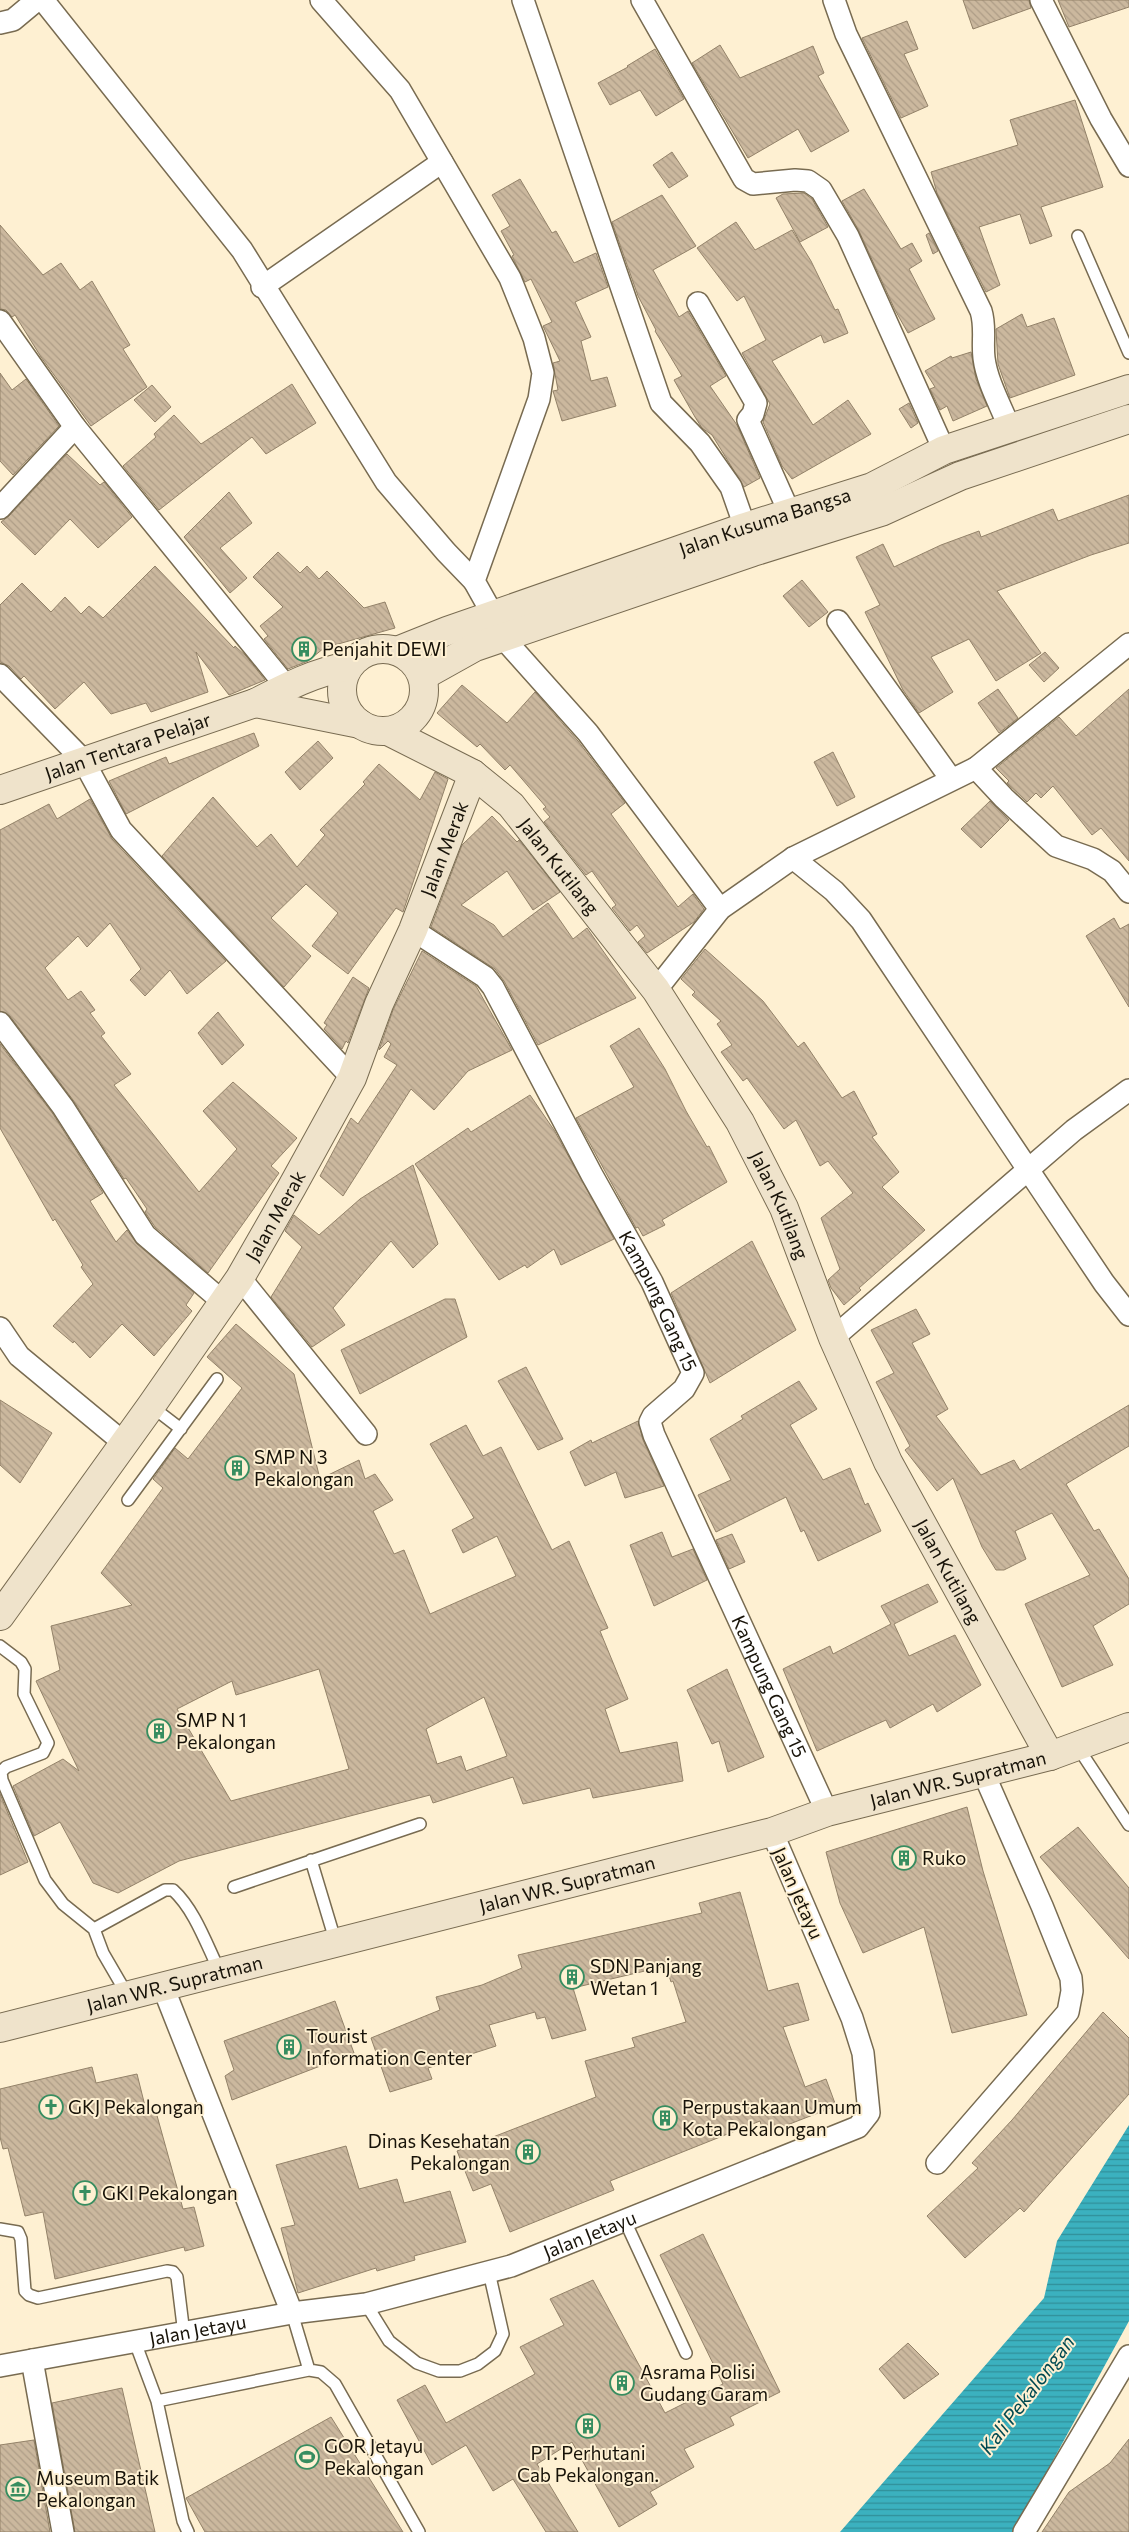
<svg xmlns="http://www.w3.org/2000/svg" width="1129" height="2532" font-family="Commissioner,sans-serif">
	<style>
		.water { fill: url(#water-rules) }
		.building { fill: url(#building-back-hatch); stroke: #938269; fill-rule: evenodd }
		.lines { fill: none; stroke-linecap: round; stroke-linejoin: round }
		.lane-casing { stroke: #786b51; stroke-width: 14 }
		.street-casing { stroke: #786b51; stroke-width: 24 }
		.secondary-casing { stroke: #786b51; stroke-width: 30 }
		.lane { stroke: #fff; stroke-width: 11 }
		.street { stroke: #fff; stroke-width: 21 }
		.secondary { stroke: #efe3cb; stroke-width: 28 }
		.labels { text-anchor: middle; stroke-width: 4; stroke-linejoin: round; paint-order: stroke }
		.street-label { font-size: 19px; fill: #181309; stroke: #fef0d2 }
		.poi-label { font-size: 19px; fill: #181309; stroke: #fef0d2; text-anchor: start }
		.water-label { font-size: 20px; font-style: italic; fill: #004951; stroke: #fef0d2 }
	</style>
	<defs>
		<pattern id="water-rules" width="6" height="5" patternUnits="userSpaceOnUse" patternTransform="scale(1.25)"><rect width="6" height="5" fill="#3bb1bf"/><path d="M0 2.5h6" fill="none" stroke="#318f99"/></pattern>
		<pattern id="building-back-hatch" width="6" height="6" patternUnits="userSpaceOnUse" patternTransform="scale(1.25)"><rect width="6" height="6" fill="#cbb89e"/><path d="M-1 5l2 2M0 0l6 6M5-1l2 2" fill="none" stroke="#ae9d87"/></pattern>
	</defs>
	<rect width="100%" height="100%" fill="#fef0d2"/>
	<!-- water -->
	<path class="water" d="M1129,2125v196l-115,211h-174l204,-234 13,-57z"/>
	<!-- building -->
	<path class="building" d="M963,0h66l2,8 -58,21z
		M1058,0h71v7l-60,20z
		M907,21l11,28 -14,5 24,52 -27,12 -39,-80z
		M720,45l20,33 73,-32 11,27 -6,3 31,55 -38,21 -13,-23 -50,29 -56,-95z
		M655,49l29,50 -28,17 -16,-26 -30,15 -12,-22 30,-16 -1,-1z
		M1075,100l28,87 -62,20 11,29 -22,8 -10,-30 -41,13 21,58 -14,7 -49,-99 -6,-21 87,-27 -8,-25z
		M672,152l16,24 -19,12 -16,-23z
		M520,179l32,54 4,-2 18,32 22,-10 12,34 -33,15 16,35 -10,4 10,40 16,-4 9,29 -54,15 -9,-30 5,-1 -5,-27 7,-2 -17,-35 9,-4 -21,-43 -6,3 -13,-26 2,-1 -13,-24 9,-5 -18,-31z
		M864,189l37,60 11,-6 10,18 -13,8 26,50 -27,14 -13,-23 -36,-79 -17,-30z
		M804,193l8,6 16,28 -28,15 -24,-44 7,-4z
		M662,195l34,51 -43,24 26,47 9,-6 38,65 -16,10 27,39 23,53 -16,9 -32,-52 -10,-7 -7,-11 -21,-37 8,-4 -27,-45 1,-1 -18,-34 -26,-74z
		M736,222l19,28 37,-20 19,31 24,49 3,-1 10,24 -24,10 -3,-8 -49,26 41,64 35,-25 23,34 -79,45 -10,-13 -19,-44 7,-18 -28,-51 24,-13 -22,-44 -7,5 -40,-53z
		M0,225l43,50 18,-12 19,27 12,-9 38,64 -7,4 24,38 -56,39 -50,-69 -26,-42 -3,2 -6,-7 -6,-1z
		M929,233l9,18 -5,3 -7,-19z
		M1022,314l5,13 27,-9 21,57 -65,23 -12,-34 -2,-35z
		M971,352l5,27 11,27 -34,15 -6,-15 -7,4 -10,-21 5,-2 -10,-16 26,-15 1,2z
		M0,373l12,17 14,-11 33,47 -46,49 -13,-14z
		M292,384l24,39 -50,31 -14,-17 -93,73 -36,-44 33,-29 -2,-3 20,-19 27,29z
		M152,385l19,22 -16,15 -21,-22z
		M909,403l9,20 -7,5 -12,-19z
		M67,454l33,31 4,-3 28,35 -34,31 -28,-29 -35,36 -34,-33 8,-6z
		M229,492l23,31 -32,25 27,30 -17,15 -46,-56z
		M1129,495v48l-38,12 -94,36 44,62 -45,28 -27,-42 -38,18 22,35 -34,21 -16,-23 -38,-78 15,-7 -24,-48 27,-13 11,23 47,-22 38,-14 2,6 72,-28 5,12z
		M278,552l22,21 7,-7 12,13 8,-8 37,37 21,-6 10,26 -71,20 -16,13 -20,8 -24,-30 4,-3 -8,-10 23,-19 -30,-30z
		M155,566l79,82 1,-2 11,10 19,24 -36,15 -33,-43 12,40 -57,20 -5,-9 -35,11 -27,-32 -29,27 -31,-33 -3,3 -12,-13 -9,-4v-57l22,-22 29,29 14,-15 16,17 8,-8 14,12z
		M802,580l26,32 -19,15 -26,-31z
		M1045,652l14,16 -15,14 -15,-17z
		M462,685l45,38 28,-31 43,49 47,62 -14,11 67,93 15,-13 11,15 -10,13 -47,31 -9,-11 7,-6 -8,-11 -7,6 -18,-23 4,-3 -24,-34 -6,4 -42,-53 6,-5 -7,-8 3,-2 -36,-42 -5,5 -25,-26 -3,3 -40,-34z
		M998,689l20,29 -19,15 -21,-30z
		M1129,689v172l-28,-33 -9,7 -39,-49 -12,12 -5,-5 -9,9 -20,-19 2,-2 -13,-13 63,-51 17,19z
		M254,733l5,13 -133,68 -17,-33 57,-24 3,7z
		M318,741l15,17 -33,32 -15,-18z
		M833,752l22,45 -18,9 -23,-44z
		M379,764l41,36 15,-28 13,7 -45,133 -7,-4 -48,66 -36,-28 26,-33 -32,-29 -35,34 40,38 -27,31 -122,-131 51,-59 44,50 14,-13 26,33 28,-32 -5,-5 45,-46 -2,-2z
		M90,799l22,40 114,122 -39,33 -17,-24 -25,26 -15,-16 11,-11 -31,-46 -23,24 -9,-11 -33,32 23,32 13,-9 14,19 -5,3 15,20 -4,3 30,38 -17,11 85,107 38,-43 -34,-38 30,-29 64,56 -26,28 8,7 -71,100 -53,-46 -10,-15 2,-3 -21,-31 -2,1 -51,-79 -63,-84 -10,-5v-181l49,-26 8,15z
		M990,801l19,19 -28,28 -20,-19z
		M492,816l25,26 2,-2 41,52 -27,18 -26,-39 -46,34 33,20 9,12 45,-34 25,36 14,-11 49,70 -98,47 -34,-64 -9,-12 -64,-42 31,-82z
		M1114,918l6,11 9,-5v83l-43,-71z
		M705,949l58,52 35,46 6,-5 38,56 12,-7 23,43 -5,3 27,35 -17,15 43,43 -66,58 2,2 -17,15 -13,-17 -3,-8 12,-11 -19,-51 32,-25 -25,-32 -8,5 -24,-46 -12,9 -37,-51 -4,3 -22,-29 11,-7 -15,-21 4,-3 -29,-26 3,-3 -14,-13z
		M422,951l54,35 36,64 -44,21 -34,39 -23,-21 -68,107 -23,-20 31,-58 7,6 39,-59 -13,-8 7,-13 -3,-3 -9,9 14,-40z
		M353,977l16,11 -21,55 -2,-2 -4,8 -18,-20 3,-4 -3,-2z
		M218,1012l26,33 -22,20 -24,-32z
		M639,1028l26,41 21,42 21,36 2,-1 18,36 -65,38 3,5 -22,11 -5,-9 -2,1 -60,-110 58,-31 -24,-41z
		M0,1044l53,70 50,79 -13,8 26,41 11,-12 10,14 57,49 -8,12 6,6 -38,45 -32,-32 -32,34 -16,-17 -1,2 -20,-17 40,-42 -12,-17 2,-2 -28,-46 -2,2 -53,-93z
		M530,1095l24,35 60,109 -53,26 -7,-16 -27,19 -2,-3 -26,15 -84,-116 53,-36 3,4z
		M413,1165l25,79 -25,24 -22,-27 -58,67 12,17 -33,22 -41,-50 31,-50 -17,-16 9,-16 25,20 41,-36z
		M752,1241l44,89 -86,53 -39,-90z
		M445,1299h10l12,38 -107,57 -19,-44z
		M916,1309l14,25 -18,9 36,66 -12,7 45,59 33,-15 6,10 109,-65v41l-63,38 28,47 5,-2 30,50v25l-36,22 20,39 -51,22 -37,-83 65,-29 -38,-62 -37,18 11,28 -22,11h-8l-14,-23 -29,-69 -16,13 -32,-41 5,-4 -34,-64 18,-9 -23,-43z
		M236,1324l58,50 26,105 39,-19 6,19 10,-5 18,26 -20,11 21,43 10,-4 26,64 86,-38 -19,-40 -34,17 -11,-23 22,-12 -44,-74 36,-19 17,31 18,-9 51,103 17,-9 39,87 -8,3 28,68 -23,10 15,44 57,-11 6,39 -90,17 -3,-10 -67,16 -10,-27 -80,26 -3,-8 -251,66 -61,32 -25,-10 -33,-61 -26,14 -21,-50 50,-27 16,12 -43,-90 24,-11 -9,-44 81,-21 -31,-32 62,-85 -10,-9 22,-31 13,11 54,-71 -35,-31zM319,1669l30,100 -118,32 -54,-92 55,-28 4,14zM484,1697l23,59 -41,15 -5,-15 -24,8 -11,-35z
		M526,1367l37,72 -25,11 -40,-69z
		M799,1381l18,28 -27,16 33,55 27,-12 15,37 3,-2 13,28 -63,30 -14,-31 -3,2 -15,-35 -70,35 -18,-37 33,-15 -21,-41 33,-20 -2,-3z
		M0,1400l52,33 -32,50 -20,-18z
		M638,1421l5,19 21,46 -39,12 -9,-26 -31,14 -15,-34 21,-12 1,3z
		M662,1532l10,25 21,-8 14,31 -53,26 -24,-61z
		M732,1534l13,28 -16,7 -13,-29z
		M928,1584l10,18 -44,22 15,32 46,-21 26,50 -44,27 -4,-8 -43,24 -4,-8 -69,31 -34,-82 47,-23 3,8 58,-30 -10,-18z
		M727,1669l37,88 -36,15 -9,-31 -7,3 -25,-54z
		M0,1794l28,68 -28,13z
		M967,1807l16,64 44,144 -75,18 -28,-106 -61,26 -23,-50 -14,-51z
		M1078,1827l51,61v71l-89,-102z
		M740,1892l28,99 30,-8 11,37 -26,7 22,60 21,-8 10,27 -72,28 -4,-13 -150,60 4,9 -104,42 -19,-48 -18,7 -16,-40 139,-54 -11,-36 50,-14 -3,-9 54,-16 -13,-41 -2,1 -5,-16 -93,22 13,42 -34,9 -7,-22 -8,2 -2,-7 -46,13 7,21 -68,22 4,11 -42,13 -19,-54 69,-28 -4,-13 46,-12 40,-17 -4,-13 184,-42 -3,-10z
		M335,2001l19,52 -122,47 -7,-24 9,-6 -10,-29z
		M1103,2012l26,26v56l-105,118 -4,-4 -55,50 -38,-42 51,-48 -6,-5 40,-43z
		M92,2067l4,16 41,-9 10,40 9,-2 27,97 11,-2 10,39 -19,5 -1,-4 -129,32 -12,-67 -18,4 -17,-68 -5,1 -3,-12v-48z
		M346,2146l13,43 38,-10 7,24 46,-12 16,51 -52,14 1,4 -38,11 -1,-3 -78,25 -17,-65 14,-3 -19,-60z
		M703,2234l77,158 -50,25 4,8 -50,24 10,18 -44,25 7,12 -38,23 -47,-85 -35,22 41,68h-32l-33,-53 -20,12 -27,-46 -34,20 -35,-65 28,-15 21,38 89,-49 -15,-27 44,-22 -14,-26 43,-19 72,133 58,-29 -63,-129z
		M908,2343l31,31 -35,25 -25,-30z
		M122,2388l33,144h-80l-23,-129z
		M331,2417l72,115h-198l-19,-34z
		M1129,2439v93h-87l27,-40 41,-29z
		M34,2440l16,92h-50v-87z"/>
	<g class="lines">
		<!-- lane casing -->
		<g class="lane-casing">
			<path id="lane" d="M1078,236l51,117
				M151,1406l30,23
				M128,1500l89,-121
				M0,1646l21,16 4,7 -1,25 24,49 -5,10 -37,14 -5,5 1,8 43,100 18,24 31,25
				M1077,1746l52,79
				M311,1860l25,83
				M234,1887l186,-63
				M128,1996l-25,-43 -9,-24 71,-39h8c22,20 34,56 47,82
				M625,2221l61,132
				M0,2229l18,3 3,7 4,52 4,4 9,3 129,-27 6,1 4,5 7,57
				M366,2304l23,37 28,22 22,8h21l18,-7 17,-13 8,-17 -14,-62
				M292,2313l17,57
				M135,2342l22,59 26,120 5,11
				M157,2401l152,-31 12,2 14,12 84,148"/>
		</g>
		<!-- street casing -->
		<g class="street-casing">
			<g id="street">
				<path d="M43,0l199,250 144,232 60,70 28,29"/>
				<path d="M321,0l79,90 110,188 24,60 9,35 -4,26 -65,182 19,34"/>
				<path d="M523,0l138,403 39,40 31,44 14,40"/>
				<path d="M642,0l102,179 9,5 42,-4 13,1 13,9 27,46 96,214"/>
				<path d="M834,0l12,34 135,277c5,16 1,31 3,47 3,24 17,48 26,71"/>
				<path d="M1041,0l60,119 28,47"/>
				<path d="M0,23l13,-3 24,-20"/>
				<path d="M262,287l180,-125"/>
				<path d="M698,303l58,100 -3,11 -5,6 42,94"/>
				<path d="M0,321l75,106 211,259"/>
				<path d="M0,508l75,-81"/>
				<path d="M838,621l113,158"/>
				<path d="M504,639l84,94 132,176"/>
				<path d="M0,675l83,85 38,70 231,248"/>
				<path d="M976,768l28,30 52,48 37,13 19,12 17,21"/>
				<path d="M793,858l41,33 27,29 243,363 25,32"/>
				<path id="s1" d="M413,930l72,47 8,10 99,188 60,107 41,91 -9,16 -31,27 -3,6 4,13 173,377"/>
				<path d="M656,990l64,-81 73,-51 183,-90 153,-124"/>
				<path d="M0,1023l63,84 82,128 77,66"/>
				<path d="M240,1278l126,156"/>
				<path d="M0,1328l19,28 105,87"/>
				<path d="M833,1338l241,-208 55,-40"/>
				<path d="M163,1987l129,326"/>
				<path d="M937,2163l131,-151 4,-21 -1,-13 -29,-72 -59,-134"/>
				<path d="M32,2360l31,172"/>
				<path id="s2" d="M0,2366l292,-53 74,-9 145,-38 347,-139 11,-14 -6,-60 -11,-35 -80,-186"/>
				<path d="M1024,2532l105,-176"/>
			</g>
		</g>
		<!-- secondary casing -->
		<g class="secondary-casing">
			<g id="secondary">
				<circle cx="383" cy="690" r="41"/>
				<path id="s3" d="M397,651l50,-20 298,-104 127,-40 72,-37 185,-61"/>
				<path d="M423,676l52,-29 278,-95 128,-40 79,-36 169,-57"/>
				<path d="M255,703l105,21"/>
				<path id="s4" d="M388,731l85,43 38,31 145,185 84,132 44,86 49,130 55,124 162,294"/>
				<path id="s5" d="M0,790l255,-87c31,-16 60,-31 94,-37"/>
				<path id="s6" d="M0,1616l151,-210 89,-128 52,-91 60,-109 27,-74 34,-74 60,-156"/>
				<path id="s7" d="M0,2028l772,-196 55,-20 223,-56 79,-29"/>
			</g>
		</g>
		<!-- lane -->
		<use href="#lane" class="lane"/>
		<!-- street -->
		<use href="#street" class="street"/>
		<!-- secondary -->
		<use href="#secondary" class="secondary"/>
	</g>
	<!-- icons -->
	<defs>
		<g id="building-ring" transform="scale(1.25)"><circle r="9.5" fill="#fef0d2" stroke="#378d60" stroke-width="1.5"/><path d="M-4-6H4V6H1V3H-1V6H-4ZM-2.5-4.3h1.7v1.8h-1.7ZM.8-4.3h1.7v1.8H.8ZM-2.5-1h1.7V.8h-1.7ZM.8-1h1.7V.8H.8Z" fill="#378d60"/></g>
		<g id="church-ring" transform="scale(1.25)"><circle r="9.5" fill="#fef0d2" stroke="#378d60" stroke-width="1.5"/><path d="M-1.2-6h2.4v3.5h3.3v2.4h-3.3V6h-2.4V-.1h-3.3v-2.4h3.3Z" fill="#378d60"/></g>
		<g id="stadium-ring" transform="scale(1.25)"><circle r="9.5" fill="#fef0d2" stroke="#378d60" stroke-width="1.5"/><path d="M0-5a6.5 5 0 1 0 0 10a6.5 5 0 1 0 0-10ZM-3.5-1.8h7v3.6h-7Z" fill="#378d60"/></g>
		<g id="museum-ring" transform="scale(1.25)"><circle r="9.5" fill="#fef0d2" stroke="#378d60" stroke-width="1.5"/><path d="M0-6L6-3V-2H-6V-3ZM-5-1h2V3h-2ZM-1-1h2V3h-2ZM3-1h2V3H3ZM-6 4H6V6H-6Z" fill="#378d60"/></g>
	</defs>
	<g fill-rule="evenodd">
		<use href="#building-ring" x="304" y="649"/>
		<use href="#building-ring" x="237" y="1468"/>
		<use href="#building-ring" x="159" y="1731"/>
		<use href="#building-ring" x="904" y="1858"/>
		<use href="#building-ring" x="572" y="1977"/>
		<use href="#building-ring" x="289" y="2047"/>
		<use href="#church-ring" x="51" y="2107"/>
		<use href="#building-ring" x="665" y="2118"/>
		<use href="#building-ring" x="528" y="2152"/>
		<use href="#church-ring" x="85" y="2193"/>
		<use href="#building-ring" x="622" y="2383"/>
		<use href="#building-ring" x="588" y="2426"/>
		<use href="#stadium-ring" x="307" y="2457"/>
		<use href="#museum-ring" x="18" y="2489"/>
	</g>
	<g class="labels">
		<!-- street labels -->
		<g class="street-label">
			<text dy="7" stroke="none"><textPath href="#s3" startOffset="390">Jalan Kusuma Bangsa</textPath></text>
			<text dy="7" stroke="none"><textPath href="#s5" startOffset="135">Jalan Tentara Pelajar</textPath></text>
			<text dy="7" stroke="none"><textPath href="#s6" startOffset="891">Jalan Merak</textPath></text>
			<text dy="7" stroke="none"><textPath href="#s4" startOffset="222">Jalan Kutilang</textPath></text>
			<text dy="7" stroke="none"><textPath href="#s4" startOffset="628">Jalan Kutilang</textPath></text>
			<text dy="7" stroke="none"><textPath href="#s6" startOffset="486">Jalan Merak</textPath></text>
			<text dy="7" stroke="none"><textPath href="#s1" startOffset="454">Kampung Gang 15</textPath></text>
			<text dy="7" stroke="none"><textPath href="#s4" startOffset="1032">Jalan Kutilang</textPath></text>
			<text dy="7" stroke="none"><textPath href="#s1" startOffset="890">Kampung Gang 15</textPath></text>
			<text dy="7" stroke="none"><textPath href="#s7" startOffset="990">Jalan WR. Supratman</textPath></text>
			<text dy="7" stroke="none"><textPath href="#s7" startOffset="585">Jalan WR. Supratman</textPath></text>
			<text transform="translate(798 1893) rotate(66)" y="7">Jalan Jetayu</text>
			<text dy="7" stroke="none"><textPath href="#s7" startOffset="180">Jalan WR. Supratman</textPath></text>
			<text dy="7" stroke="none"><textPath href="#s2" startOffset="606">Jalan Jetayu</textPath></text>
			<text dy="7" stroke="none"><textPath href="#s2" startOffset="201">Jalan Jetayu</textPath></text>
		</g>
		<!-- poi labels -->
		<g class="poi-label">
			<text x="322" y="656">Penjahit DEWI</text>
			<text x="254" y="1464">SMP N 3<tspan x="254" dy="22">Pekalongan</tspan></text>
			<text x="176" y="1727">SMP N 1<tspan x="176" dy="22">Pekalongan</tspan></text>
			<text x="922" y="1865">Ruko</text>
			<text x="590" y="1973">SDN Panjang<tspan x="590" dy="22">Wetan 1</tspan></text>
			<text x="306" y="2043">Tourist<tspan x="306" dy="22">Information Center</tspan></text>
			<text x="68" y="2114">GKJ Pekalongan</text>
			<text x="682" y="2114">Perpustakaan Umum<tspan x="682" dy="22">Kota Pekalongan</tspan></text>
			<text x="510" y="2148" text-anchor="end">Dinas Kesehatan<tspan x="510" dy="22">Pekalongan</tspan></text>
			<text x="102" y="2200">GKI Pekalongan</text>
			<text x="640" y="2379">Asrama Polisi<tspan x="640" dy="22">Gudang Garam</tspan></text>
			<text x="324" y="2453">GOR Jetayu<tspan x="324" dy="22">Pekalongan</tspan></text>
			<text x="588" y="2460" text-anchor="middle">PT. Perhutani<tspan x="588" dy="22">Cab Pekalongan.</tspan></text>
			<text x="36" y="2485">Museum Batik<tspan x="36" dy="22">Pekalongan</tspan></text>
		</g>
		<!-- water labels -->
		<g class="water-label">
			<text transform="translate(1027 2395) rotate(-53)" y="7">Kali Pekalongan</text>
		</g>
	</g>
</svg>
